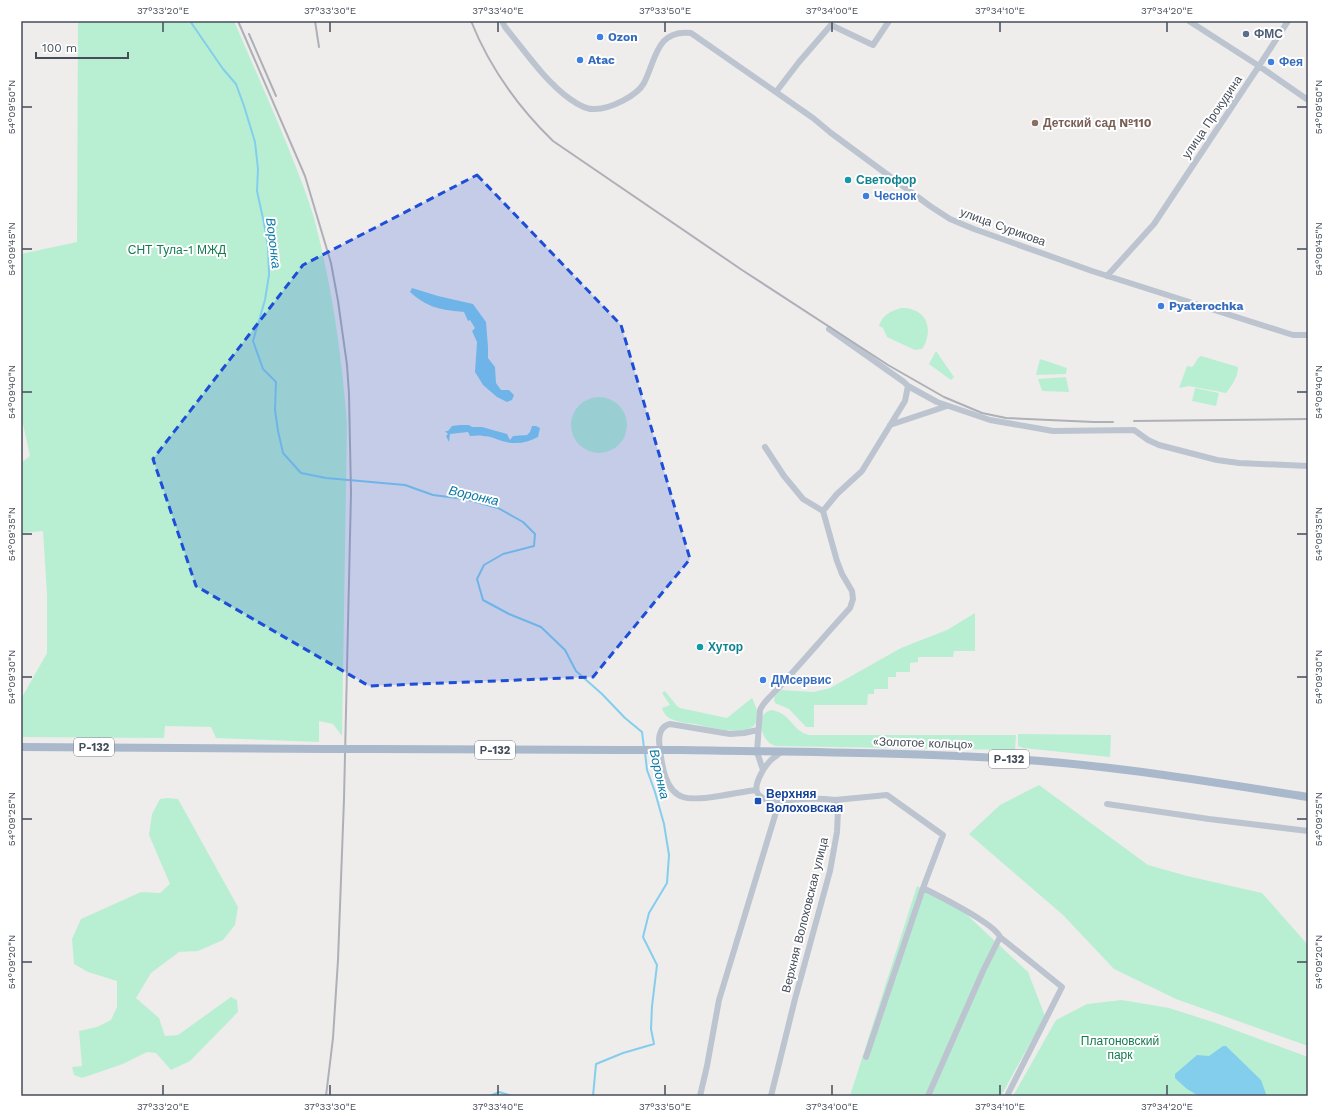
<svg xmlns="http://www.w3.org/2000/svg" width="1329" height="1117" font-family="'Work Sans',sans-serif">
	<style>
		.green { fill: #b8efd2 }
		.water { fill: #83ceed }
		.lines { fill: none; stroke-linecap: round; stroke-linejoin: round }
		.stream { stroke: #83ceed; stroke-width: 2 }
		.minor { stroke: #bcc5cf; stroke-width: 6 }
		.major { stroke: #aab8cc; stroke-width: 8 }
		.rail { stroke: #aeb0b7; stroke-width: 2 }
		.major-bridge { stroke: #aab8cc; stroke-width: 8 }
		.marked { fill: #1d4ed8; fill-opacity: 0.2; stroke: #1d4ed8; stroke-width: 3; stroke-dasharray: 8 5; stroke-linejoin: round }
		.ticks { fill: none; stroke: #444d59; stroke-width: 1.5 }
		.service-dot { fill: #5c6f8a; stroke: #fff; stroke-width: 1.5 }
		.shop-dot { fill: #3f7fe0; stroke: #fff; stroke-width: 1.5 }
		.education-dot { fill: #8d6e63; stroke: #fff; stroke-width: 1.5 }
		.culture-dot { fill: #0f9aa8; stroke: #fff; stroke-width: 1.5 }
		.transit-dot { fill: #1a4fb4; stroke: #fff; stroke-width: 1.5 }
		.labels { text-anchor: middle; stroke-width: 4; stroke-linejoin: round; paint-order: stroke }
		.shield { fill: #fff; stroke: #7c828b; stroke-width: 1 }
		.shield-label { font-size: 11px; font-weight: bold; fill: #444d59 }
		.service-label { font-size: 12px; font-weight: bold; fill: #4e5e75; stroke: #fff; text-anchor: start }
		.shop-label { font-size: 12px; font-weight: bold; fill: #366cbe; stroke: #fff; text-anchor: start }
		.street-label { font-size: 12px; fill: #444d59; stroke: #fff }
		.education-label { font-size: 12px; font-weight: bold; fill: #785e54; stroke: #fff; text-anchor: start }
		.culture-label { font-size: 12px; font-weight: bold; fill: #0d838f; stroke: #fff; text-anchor: start }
		.park-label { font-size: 12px; fill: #147b50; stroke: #fff }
		.transit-label { font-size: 12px; font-weight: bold; fill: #164399; stroke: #fff; text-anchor: start }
		.water-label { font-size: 13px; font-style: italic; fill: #0979a7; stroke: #fff }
		.neatline { fill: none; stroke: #444d59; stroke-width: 1.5 }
		.ticks-label { font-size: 10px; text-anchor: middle; fill: #444d59 }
	</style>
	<rect width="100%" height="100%" fill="#efecec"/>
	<!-- green -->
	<path class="green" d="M78,21h156c18,42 37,84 54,126 9,23 19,47 26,71 18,68 28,137 33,207l-5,311 -9,-12 -14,-3v21l-103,-4 -5,-11 -46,-1 -1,12 -143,-1v-38l26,-46v-59l-4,-63 -22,2v-70l9,-7 -9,-41v-161l56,-12z
		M901,308c4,0 9,0 12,2 18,5 18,27 9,39l-7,1 -28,-13 -4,-9 -4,-2c3,-11 12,-15 22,-18z
		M936,351l18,26 -3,3 -22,-16z
		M1201,356l37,11c0,10 -6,18 -12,26l-37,-7 -10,2 8,-22 5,1c4,-3 4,-9 9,-11z
		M1040,359l27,9 -1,6 -30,1z
		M1066,377l3,15 -27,-1 -4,-12z
		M1195,388l24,5 -3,13 -24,-5z
		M571 425a28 28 0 1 1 56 0a28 28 0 1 1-56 0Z
		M975,613v38h-21l-1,6h-35v5l-8,1v9h-14v5h-8v12h-14v5h-6l-1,11h-53v22h-8l-17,-18 -14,-6 -1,-3 1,-4 6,-6 33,2 16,-4 71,-40 46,-18z
		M665,691l12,15 3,2 47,10 25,-20c23,46 -33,32 -57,26 -8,-1 -19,-2 -26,-6 -4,-3 -6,-6 -7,-10l8,-3 -8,-12z
		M772,710c20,4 20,21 37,25h207l-1,15 -240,-4c-15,-5 -21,-33 -3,-36z
		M1018,734l93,1 -1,22 -87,-9 -5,-2z
		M1039,785l109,80 39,11 75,17 46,52v101l-132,-47 -62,-30 -51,-54 -94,-81 31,-29z
		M168,798l10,1 60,108 -3,18 -12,15 -25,11 -19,1 -28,21 -15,25 23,20 6,18 13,-1 53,-38 6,3 1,12 -48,49 -19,9 -15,-17 -9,-1 -24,12 -41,14 -8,-3 -2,-8 10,-1 -3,-35 18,-4 14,-7 6,-13v-26l-29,-9 -14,-8 -2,-25 9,-20 60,-27 19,1 10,-9 -21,-49 3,-21 8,-15z
		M917,886l48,27 63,59 17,44 -44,80h-151z
		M1122,1000l47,8 47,15 92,34v39h-295l43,-76 31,-16z"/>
	<!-- water -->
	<path class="water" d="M412,288l26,8 35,8 13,18 2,25v11l7,9 1,16 5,7h8l5,5 -2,5 -5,2 -10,-5 -14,-12 -8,-13 2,-30 -5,-11 3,-3 -5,-8 -2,1 -4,-9c-22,-2 -37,-4 -54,-20z
		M460,425h9l3,2h10l25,7 3,6 3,-4 14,-1 3,-3 2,-6h4l4,2 -2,9c-11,6 -23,8 -36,4 -6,-2 -12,-5 -19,-5 -4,-1 -9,0 -13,0l-2,-4 -18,2 -1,8 -3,-6 2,-2 -3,-3h3l4,-5z
		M1223,1046h3l35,34 5,14 2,2h-69l-12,-7 -9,-8 -3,-3v-4l22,-19 12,1z"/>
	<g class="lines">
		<!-- stream -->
		<path class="stream" d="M190,21l33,48 13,15 8,22 11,36 3,27 -1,22 7,32 4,23 1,29 -4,25 -12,41 10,28 13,13 -1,28 3,21 5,22 18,20 25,5 79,7 28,10 32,4 33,9 25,14 12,12 -1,12 -31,8 -19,11 -7,14 6,21 26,14 32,13 24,23 11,21 26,23 23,24 17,14 2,16
			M490,1096l9,-4 13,4
			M593,1096l3,-32 27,-11 31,-9 -3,-15 1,-23 5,-41 -14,-28 6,-24 18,-30 2,-28 -5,-31 -9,-32 -8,-22 -2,-18"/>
		<!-- minor -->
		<path class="minor" d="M502,21l3,6c20,24 39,53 65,72 7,5 16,11 25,10 15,0 42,-13 49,-26 12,-23 12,-54 47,-50l122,85 18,15 99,73 20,13 24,10 118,42 201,64h15
			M1189,21l70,45 49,34
			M776,92l23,-30 32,-37 42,20 16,-24
			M1107,276l47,-52 105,-158 29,-45
			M829,329l75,53 4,4 29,16 53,18 63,11 81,-1 14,10 11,5 58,15 22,3 69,3
			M890,425l57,-19
			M765,447l19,29 19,23 20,12
			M823,511l14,-17 25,-23 43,-70 3,-15
			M763,770l-6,-18 3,-42c4,-10 15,-17 22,-26 23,-25 45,-51 68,-76l3,-9 -1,-8 -10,-17 -5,-13 -14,-50
			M756,790c-18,2 -57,12 -73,7 -18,-6 -21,-31 -23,-48 -1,-6 -2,-12 1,-18 2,-4 5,-6 9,-7l60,10 14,-1 14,-3
			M835,800l52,-5 56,40 -20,53 -57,169
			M1107,804l102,15 99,12
			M923,888c16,8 71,35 77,49l62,50 -55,109
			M700,1096l7,-30 12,-66 58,-191 -3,-6c-5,-3 -12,-4 -16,-9 -6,-9 7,-28 13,-34 3,-3 7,-5 10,-8
			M771,1096l24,-97 35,-128 7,-39 1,-22 -3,-10c-22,-3 -41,-1 -62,2
			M928,1096l55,-125 17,-34"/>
		<!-- major -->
		<path class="major" d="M21,747l304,2
			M370,749l250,1
			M681,750c111,2 222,2 332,9 99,6 197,23 295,38"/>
		<!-- rail -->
		<path class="rail" d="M238,21l67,155 26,87 7,38 9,64 2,29 2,99 -7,306 -6,161 -5,78 -7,58
			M315,21l4,26
			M471,21c18,45 47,86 82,120l189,129 146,95 56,32 38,16 24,5 88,4h19
			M249,34l27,62
			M1134,421l174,-2"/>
		<!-- major-bridge -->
		<path class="major-bridge" d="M325,749h45
			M620,750h61"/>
	</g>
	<!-- marked area -->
	<path class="marked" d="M477,175l144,150 69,234 -97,118 -224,9 -173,-100 -43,-127 150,-194z"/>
	<!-- ticks -->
	<path class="ticks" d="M163,22v10M330,22v10M498,22v10M665,22v10M832,22v10M1000,22v10M1167,22v10M22,107h10M1297,107h10M22,249h10M1297,249h10M22,392h10M1297,392h10M22,534h10M1297,534h10M22,677h10M1297,677h10M22,819h10M1297,819h10M22,962h10M1297,962h10M163,1085v10M330,1085v10M498,1085v10M665,1085v10M832,1085v10M1000,1085v10M1167,1085v10"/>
	<!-- markers -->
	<circle class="service-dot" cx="1246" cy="34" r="4"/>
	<g class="shop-dot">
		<circle cx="600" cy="37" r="4"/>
		<circle cx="580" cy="60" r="4"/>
		<circle cx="1271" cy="62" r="4"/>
		<circle cx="866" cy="196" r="4"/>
		<circle cx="1161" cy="306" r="4"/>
		<circle cx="763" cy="680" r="4"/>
	</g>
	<circle class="education-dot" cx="1035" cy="123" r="4"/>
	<g class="culture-dot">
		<circle cx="848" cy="180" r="4"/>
		<circle cx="700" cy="647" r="4"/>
	</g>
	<rect class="transit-dot" x="754" y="797" width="8" height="8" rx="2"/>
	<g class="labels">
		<!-- shield labels -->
		<g class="shield">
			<rect x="74" y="738" width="40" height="18" rx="3"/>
			<rect x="475" y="741" width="40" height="18" rx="3"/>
			<rect x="989" y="750" width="40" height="18" rx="3"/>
		</g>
		<g class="shield-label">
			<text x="94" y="751">Р-132</text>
			<text x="495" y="754">Р-132</text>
			<text x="1009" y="763">Р-132</text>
		</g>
		<!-- service labels -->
		<g class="service-label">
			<text x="1254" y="38">ФМС</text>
		</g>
		<!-- shop labels -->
		<g class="shop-label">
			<text x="608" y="41">Ozon</text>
			<text x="588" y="64">Atac</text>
			<text x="1279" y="66">Фея</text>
			<text x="874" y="200">Чеснок</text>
			<text x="1169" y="310">Pyaterochka</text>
			<text x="771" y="684">ДМсервис</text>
		</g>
		<!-- street labels -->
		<g class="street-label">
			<text transform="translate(1212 117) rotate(-56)" y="4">улица Прокудина</text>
			<text transform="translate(1003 227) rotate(20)" y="4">улица Сурикова</text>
			<text transform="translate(923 743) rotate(2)" y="4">«Золотое кольцо»</text>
			<text transform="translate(805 915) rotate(-76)" y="4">Верхняя Волоховская улица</text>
		</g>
		<!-- education labels -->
		<g class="education-label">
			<text x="1043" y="127">Детский сад №110</text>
		</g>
		<!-- culture labels -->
		<g class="culture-label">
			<text x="856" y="184">Светофор</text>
			<text x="708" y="651">Хутор</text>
		</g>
		<!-- park labels -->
		<g class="park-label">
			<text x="177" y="254">СНТ Тула-1 МЖД</text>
			<text x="1120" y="1045">Платоновский<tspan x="1120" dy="14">парк</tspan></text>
		</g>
		<!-- transit labels -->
		<g class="transit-label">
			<text x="766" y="798">Верхняя<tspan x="766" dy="14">Волоховская</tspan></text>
		</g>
		<!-- water labels -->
		<g class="water-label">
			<text transform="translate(274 243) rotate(83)" y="5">Воронка</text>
			<text transform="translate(474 495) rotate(13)" y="5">Воронка</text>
			<text transform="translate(660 774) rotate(77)" y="5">Воронка</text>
		</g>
	</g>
	<!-- border -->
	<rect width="1329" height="1117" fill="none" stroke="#ffffff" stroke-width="44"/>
	<!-- scale -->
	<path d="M36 52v6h92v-6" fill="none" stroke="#444d59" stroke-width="2"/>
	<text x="42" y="52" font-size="12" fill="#444d59" stroke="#ffffff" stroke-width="3" paint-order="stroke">100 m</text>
	<rect x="22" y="22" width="1285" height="1073" class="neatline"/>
	<g class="ticks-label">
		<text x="163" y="14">37°33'20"E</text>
		<text x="330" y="14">37°33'30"E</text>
		<text x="498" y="14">37°33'40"E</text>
		<text x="665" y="14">37°33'50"E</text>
		<text x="832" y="14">37°34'00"E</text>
		<text x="1000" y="14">37°34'10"E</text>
		<text x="1167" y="14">37°34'20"E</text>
		<text transform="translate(11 107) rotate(-90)" y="4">54°09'50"N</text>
		<text transform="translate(1318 107) rotate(-90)" y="4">54°09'50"N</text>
		<text transform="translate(11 249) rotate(-90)" y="4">54°09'45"N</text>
		<text transform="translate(1318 249) rotate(-90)" y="4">54°09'45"N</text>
		<text transform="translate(11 392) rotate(-90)" y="4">54°09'40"N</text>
		<text transform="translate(1318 392) rotate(-90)" y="4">54°09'40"N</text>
		<text transform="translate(11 534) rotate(-90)" y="4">54°09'35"N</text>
		<text transform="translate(1318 534) rotate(-90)" y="4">54°09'35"N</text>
		<text transform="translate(11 677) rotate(-90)" y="4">54°09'30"N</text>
		<text transform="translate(1318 677) rotate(-90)" y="4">54°09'30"N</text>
		<text transform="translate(11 819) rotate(-90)" y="4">54°09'25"N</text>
		<text transform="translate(1318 819) rotate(-90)" y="4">54°09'25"N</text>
		<text transform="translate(11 962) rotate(-90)" y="4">54°09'20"N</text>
		<text transform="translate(1318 962) rotate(-90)" y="4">54°09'20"N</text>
		<text x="163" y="1110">37°33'20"E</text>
		<text x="330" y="1110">37°33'30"E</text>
		<text x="498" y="1110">37°33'40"E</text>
		<text x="665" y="1110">37°33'50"E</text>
		<text x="832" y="1110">37°34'00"E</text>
		<text x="1000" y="1110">37°34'10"E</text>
		<text x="1167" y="1110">37°34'20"E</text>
	</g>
</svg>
